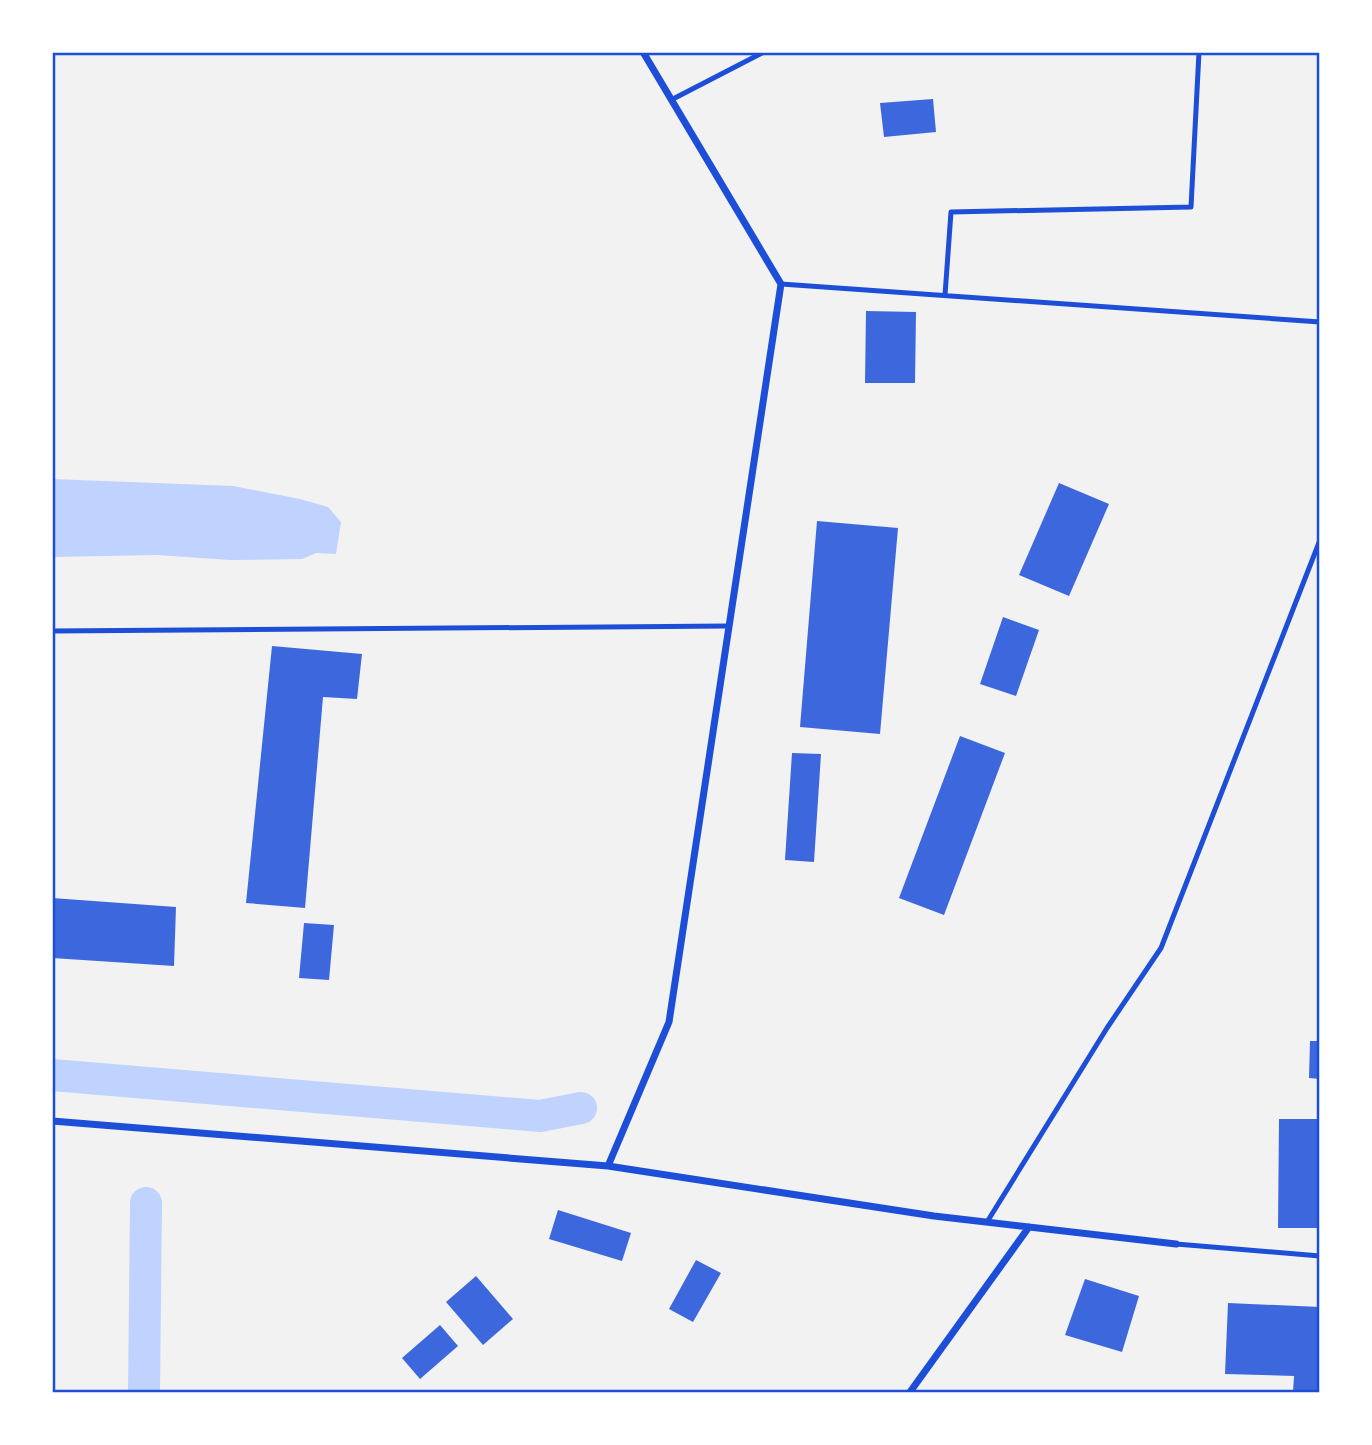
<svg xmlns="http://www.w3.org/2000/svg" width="1372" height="1445" font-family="'Noto Sans',sans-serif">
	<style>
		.water { fill: #bfd3fe }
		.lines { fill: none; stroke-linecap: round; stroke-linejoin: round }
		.canal { stroke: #bfd3fe; stroke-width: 32 }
		.building { fill: #3d67dc }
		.service { stroke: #1d4ed8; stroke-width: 5 }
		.minor { stroke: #1d4ed8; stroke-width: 7 }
		.neatline { fill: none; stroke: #1d4ed8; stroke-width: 2.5 }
	</style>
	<rect width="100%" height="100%" fill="#f2f2f2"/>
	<!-- water -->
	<path class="water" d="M52,479l181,7 67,13 28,8 13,15 -5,32 -20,-1 -14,6 -72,1 -73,-5 -104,2z"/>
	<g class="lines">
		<!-- canal -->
		<path class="canal" d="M52,1075l488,41 41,-8
			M144,1392l2,-189"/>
	</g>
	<!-- building -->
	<path class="building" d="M933,99l3,33 -52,5 -4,-34z
		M866,311l50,1 -1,71h-50z
		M1059,483l50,21 -40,92 -50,-21z
		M817,521l81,7 -18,206 -80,-7z
		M1003,617l36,13 -23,66 -36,-12z
		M272,646l90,8 -5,45 -34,-2 -18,211 -59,-5z
		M960,736l45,17 -61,162 -45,-17z
		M792,753l29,1 -7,108 -29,-2z
		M52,898l124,9 -2,59 -122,-8z
		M304,923l30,2 -5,55 -30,-2z
		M1310,1041h10v38l-11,-1z
		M1279,1119h41l-1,109h-41z
		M558,1210l73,23 -9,28 -73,-22z
		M696,1260l25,13 -28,49 -24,-13z
		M476,1276l37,43 -30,26 -37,-43z
		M1085,1279l54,17 -17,56 -57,-17z
		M1228,1303l92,4v85h-27l1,-16 -69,-2z
		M440,1325l18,21 -38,33 -18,-21z"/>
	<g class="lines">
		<!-- service -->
		<path class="service" d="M671,100l93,-48
			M781,284l539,38
			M945,295l6,-83 240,-5 8,-155
			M52,631l677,-5
			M987,1222l120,-194 54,-80 159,-408
			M1176,1244l144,12"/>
		<!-- minor -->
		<path class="minor" d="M52,1121l556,45 326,50 242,28
			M608,1166l61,-144 112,-738 -138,-232
			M910,1392l119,-165"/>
	</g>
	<!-- border -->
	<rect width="1372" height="1445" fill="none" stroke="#ffffff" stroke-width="108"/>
	<rect x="54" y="54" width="1264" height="1337" class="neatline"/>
</svg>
